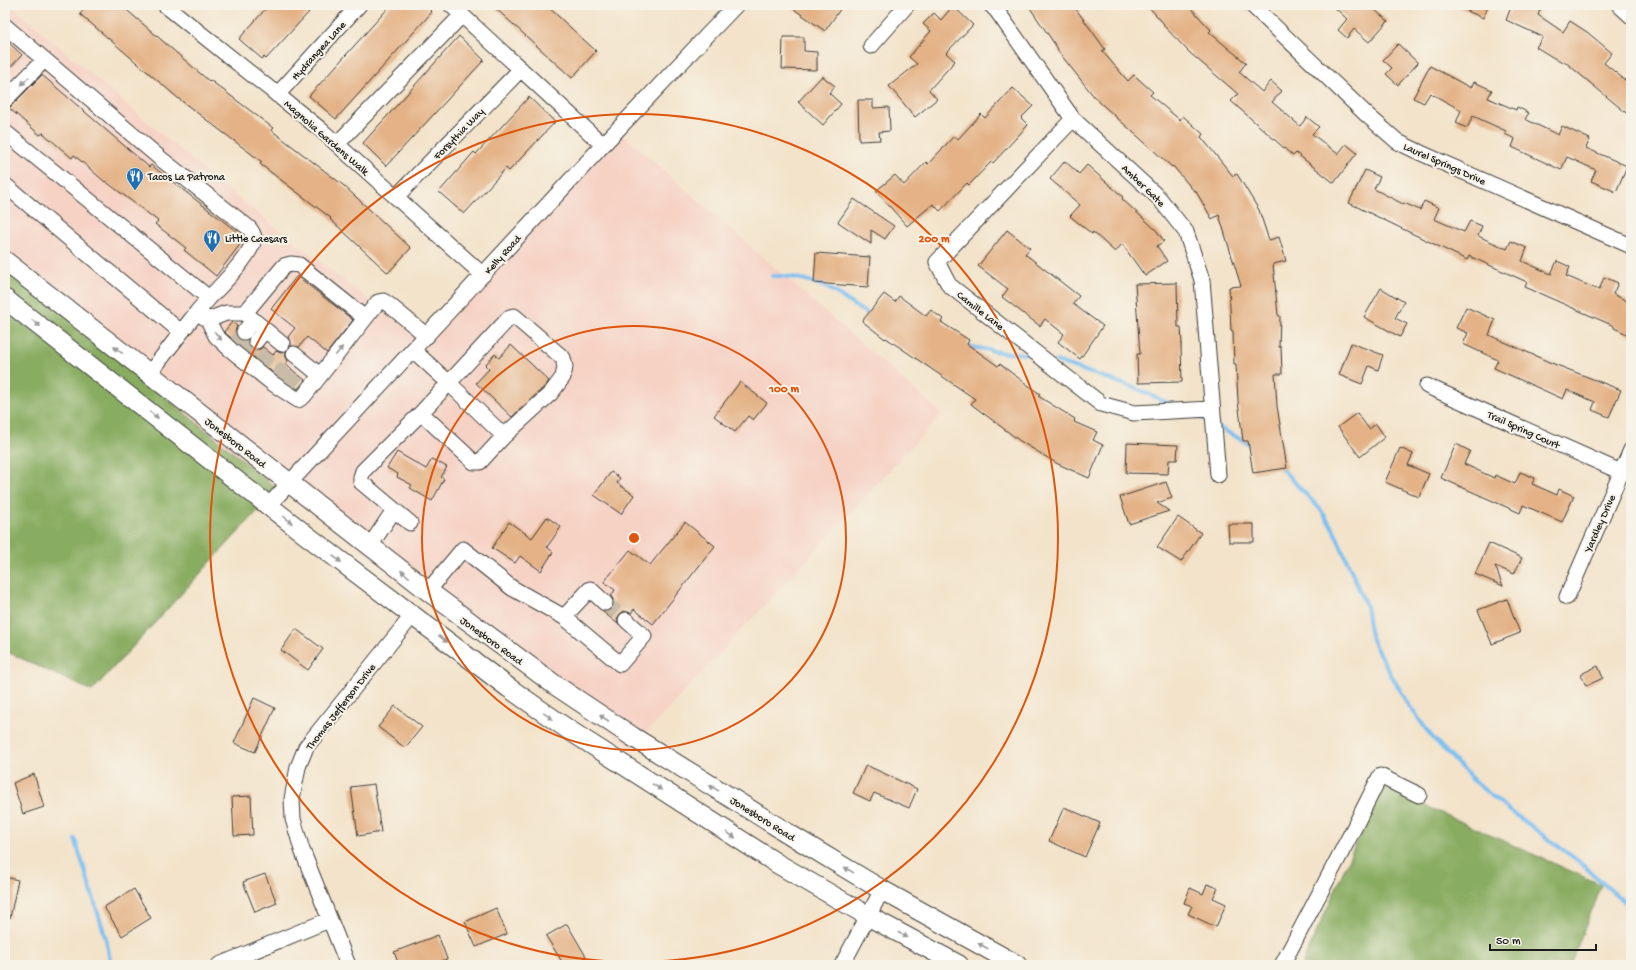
<svg xmlns="http://www.w3.org/2000/svg" width="1636" height="970" font-family="'Gochi Hand',sans-serif">
	<style>
		.built { fill: #f6d2c5 }
		.forest { fill: #88ac61; stroke: #52643e }
		.lines { fill: none; stroke-linecap: round; stroke-linejoin: round }
		.stream { stroke: #7bbff2; stroke-width: 4 }
		.building { fill: #e4b286 }
		.minor-tunnel { stroke: #c8bba7; stroke-width: 15; stroke-dasharray: 15 8; stroke-linecap: butt }
		.minor-casing { stroke: #3c3a36; stroke-width: 17 }
		.major-casing { stroke: #3c3a36; stroke-width: 21 }
		.minor { stroke: #fff; stroke-width: 15 }
		.major { stroke: #fff; stroke-width: 19 }
		.oneway { fill: #999 }
		.ring { fill: none; stroke: #de560d; stroke-width: 2 }
		.labels { text-anchor: middle; stroke-width: 4; stroke-linejoin: round; paint-order: stroke }
		.street-label { font-size: 11px; fill: #1c1c1c; stroke: #f7f3e8 }
		.poi-label { font-size: 11px; fill: #1c1c1c; stroke: #f7f3e8; text-anchor: start }
		.centre { fill: #de560d; stroke: #f7f3e8; stroke-width: 2 }
		.ring-label { font-size: 12px; text-anchor: middle; font-weight: bold; fill: #de560d; stroke: #f7f3e8; stroke-width: 4; stroke-linejoin: round; paint-order: stroke }
	</style>
	<rect width="100%" height="100%" fill="#f7f3e8"/>
	<filter id="ink" filterUnits="userSpaceOnUse"><feTurbulence type="fractalNoise" baseFrequency=".025" numOctaves="2"/><feDisplacementMap in="SourceGraphic" scale="8" xChannelSelector="R" yChannelSelector="G"/><feConvolveMatrix kernelMatrix="1 2 1 2 8 2 1 2 1" color-interpolation-filters="sRGB"/></filter>
	<filter id="wash" filterUnits="userSpaceOnUse"><feTurbulence type="fractalNoise" baseFrequency=".012" numOctaves="4" result="noise"/><feDisplacementMap in="SourceGraphic" scale="16" xChannelSelector="R" yChannelSelector="G"/><feGaussianBlur stdDeviation="0.9" result="paint"/><feColorMatrix in="noise" values="0 0 0 0 0 0 0 0 0 0 0 0 0 0 0 0 0 1.4 0 .05"/><feComposite in="paint" operator="in"/></filter>
	<g filter="url(#wash)">
		<rect width="100%" height="100%" fill="#f3e3ca"/>
		<!-- built -->
		<path class="built" d="M5,5h5l203,173 206,161 195,-212 328,287 -310,334 -354,-259 -273,-223z"/>
		<!-- forest -->
		<path class="forest" d="M5,266l273,223 -186,202 -87,-40z
			M1381,786l221,99 -32,80h-268z"/>
		<g class="lines">
			<!-- stream -->
			<path class="stream" d="M772,276c22,-1 47,6 66,18 11,8 21,16 34,22
				M967,346l38,7 25,1
				M1056,361l79,27 40,18
				M1195,415l16,8
				M1218,427l35,19
				M1279,466l41,43 14,21 32,76 5,31 5,11 31,55 25,34 44,46 33,27 68,50 54,48
				M75,839l31,100 5,26"/>
		</g>
		<g id="blocks">
			<!-- building -->
			<path class="building" d="M88,5h33l88,76 1,-1 63,48 -2,2 72,55 68,63 -23,25 -58,-54 1,-1 -71,-54 2,-2 -83,-63 -99,-85z
				M269,5h32l8,7 -43,47 -2,-2 -2,2 -23,-20z
				M391,5h34l7,7 -96,107 -27,-23z
				M492,5h54l50,46 -24,27z
				M788,5h55l-18,26z
				M1028,5h45l32,44 -3,2 26,30 6,-6 19,17 -3,3 30,25 3,-4 20,18 -2,3 32,39 4,-2 22,36 10,30 10,-3 7,24 -13,3 5,51 2,1 -1,31h2l1,27h-7l2,32 10,62 -34,5 -5,-32h-5l-5,-40 -2,-37h-2l-1,-33 -2,-1 -2,-43 12,-1 -22,-71 -7,4 -17,-29 -1,1 -21,-25 -1,1 -76,-68 -39,-49 1,-1z
				M1147,5h41l23,25 -2,2 37,31 -7,9 23,20 9,-11 11,10 -10,11 28,24 7,-9 12,10 -7,7 26,20 8,-10 11,9 -23,30 -38,-30 -3,3 -62,-55 7,-7 -48,-41 -27,-28 1,-1z
				M1332,5h37l19,16 -19,21 -15,-13 -7,9 -9,-8 9,-11z
				M1454,5h35l-6,13z
				M1512,5h30l-4,10 25,17 7,-11 17,11 25,21 -8,10 27,22v32l-67,-56 -2,2 -26,-16 7,-10 -37,-17z
				M953,6l20,19 -27,28 9,8 -26,29 8,9 -22,18 -26,-31 28,-22 -8,-7 22,-26 -8,-7 11,-11 7,7z
				M459,36l25,24 -98,106 -23,-23z
				M783,37h21v14l13,1v18l-35,-1z
				M5,39l17,16 -17,18z
				M1398,44l20,19 -20,22 -12,-11 6,-6 -9,-8z
				M1430,66l41,22 3,-6 18,8 -4,8 28,12 1,-3 12,6 -4,6 33,16 4,-9 28,13 -4,9 41,18 -11,26 -25,-11 5,-11 -29,-13 -6,13 -49,-23 3,-8 -10,-5 1,-3 -33,-15 -6,12 -11,-5 5,-13 -31,-17 -6,10 -11,-5z
				M42,75l107,92 2,-2 94,73 -29,38 -32,-26 2,-2 -31,-24 3,-3 -53,-40v1l-31,-27 -2,3 -29,-25 -3,2 -31,-27z
				M822,76l13,10 -6,7 12,11 -18,21 -25,-23z
				M1013,88l20,18 -12,12 7,7 -35,38 -2,-1 -22,23 -2,-2 -27,28 -7,-7 -26,22 -31,-35 19,-16 9,10 22,-23 2,2 26,-28 4,3 23,-25 4,4z
				M529,97l26,25 -46,49 -3,-3 -42,46 -25,-22 35,-40 2,2z
				M858,100h15v8l16,-1 1,24 -11,1 1,8 -21,1z
				M1065,161l14,13 8,-9 36,32 -1,2 34,31 8,11 -7,5 10,15 -22,15 -23,-32 -7,8 -22,-20 -1,2 -22,-18 10,-11 -30,-26z
				M1365,170l15,7 -6,12 29,15 1,-1 16,7 4,-9 15,7 -5,11 30,13 6,-11 12,5 -4,10 29,13 4,-8 16,7 -5,13 29,13 6,-13 13,6 -4,9 33,14 5,-13 14,6 -5,11 18,9v33l-17,-8v-2l-89,-39 2,-5 -58,-26 -2,4 -118,-57z
				M854,199l40,27 -9,13 -14,-9v14l-33,-22z
				M1007,230l23,18 -5,6 54,42 -6,8 30,22 -23,33 -22,-17 6,-8 -19,-15 -5,7 -12,-9 -26,-20 6,-8 -30,-23z
				M816,253l54,4 -2,30 -54,-4z
				M297,276l56,44 -26,33 -20,-16 -8,10 -8,-1v-5l-3,-4 7,-9 -24,-19z
				M1177,283l1,44h3l1,17h-1l1,38 -44,1 -1,-29h3l-5,-70z
				M1381,288l23,14 -9,16 12,6 -7,13 -36,-20z
				M884,294l11,8 4,-6 27,20 5,-6 12,9 -2,3 28,18 -2,4 31,22 2,-2 13,10 27,20 -2,2 37,23 -1,3 23,10 -4,8 10,5 -14,33 -31,-14 -38,-23 -49,-37 4,-5 -26,-18 -63,-43 -1,1 -23,-18z
				M1466,307l29,13 -6,15 60,27 72,28 -12,27 -17,-7 3,-8 -28,-12 -4,9 -69,-31 4,-8 -35,-16 5,-11 -12,-5z
				M232,322l5,4 -2,5 1,5 7,5 4,-1 4,8 8,2 4,-3 10,8 3,-4 5,2 4,-1 1,5 2,4 -3,3 20,16 -7,9 -21,-13 -53,-44z
				M1351,343l32,12 -5,15 -9,-4 -7,18 -23,-9z
				M511,345l38,36 -5,6 -32,30 -36,-34 13,-14 -4,-4 10,-11 4,4z
				M740,382l27,21 -14,17 -5,-4 -13,16 -21,-16z
				M1357,413l12,16 7,-5 9,13 -25,20 -22,-30z
				M1127,443l51,2 -1,15h-8l-1,14 -42,-1z
				M1456,444l14,7 -6,13 30,14 1,-3 20,9 5,-12 15,6 -3,6 25,11 2,-6 15,7 -12,26 -39,-17 -3,8 -79,-35z
				M1400,448l13,6 -5,11 21,9 -10,23 -34,-15z
				M397,452l29,17 6,-10 15,8 -6,10 3,2 -12,22 -22,-13 2,-3 -15,-8 1,-3 -11,-6z
				M611,472l9,6 -3,5 17,12 -13,19 -27,-19z
				M1166,482l6,16 -15,5 12,8 -40,13 -9,-27z
				M547,517l14,10 -14,20 6,5 -12,19 -21,-15 -5,7 -23,-15 17,-26 23,16z
				M1178,517l23,16 -20,29 -24,-15z
				M685,522l30,24 -62,78 -19,-15 -3,4 -7,-2 -4,3 -3,5 1,5 -15,-12 5,-1 4,-2 2,-8 -3,-5 4,-6 -11,-8 26,-32 20,15z
				M1228,524h26v18h-25z
				M1489,543l33,15 -8,16 -19,-8 8,20 -28,-12z
				M1507,599l13,34 -28,11 -14,-34z
				M296,629l27,20 -15,21 -27,-20z
				M1598,666l5,12 -17,8 -5,-12z
				M254,698l21,10 -20,44 -21,-9z
				M395,706l27,21 -17,21 -27,-21z
				M866,765l51,24 -8,19 -35,-15 -4,8 -17,-8z
				M34,774l10,33 -21,7 -10,-31z
				M374,784l7,48 -23,4 -7,-49z
				M251,796l2,39 -19,1 -2,-39z
				M1064,807l36,16 -15,34 -36,-16z
				M265,874l12,29 -22,9 -12,-30z
				M5,877l13,3 -8,38h-5z
				M1207,884l11,4 -5,10 13,6 -10,23 -28,-13 4,-8 -8,-3 6,-15 13,6z
				M134,889l17,29 -29,18 -18,-29z
				M496,908l11,26 -31,13 -11,-25z
				M567,924l24,41h-27l-18,-29z
				M438,935l9,24 -17,6h-31l-5,-13z"/>
		</g>
	</g>
	<g filter="url(#ink)">
		<use href="#blocks" fill-opacity="0" stroke="#3c3a36" stroke-width="1"/>
		<g class="lines">
			<!-- minor-tunnel -->
			<path class="minor-tunnel" d="M235,345l9,-13
				M246,354l10,-13
				M260,365l10,-13
				M276,378l10,-12
				M287,386l10,-12
				M605,603l21,17"/>
			<!-- minor casing -->
			<g class="minor-casing">
				<path id="minor" d="M165,5l155,124 163,146
					M451,5l152,140
					M991,5l6,6 76,108 86,79 27,34 16,48 16,195
					M1252,5l115,110 31,27 23,11 210,93
					M1619,5l12,11
					M5,26l156,133 88,69c2,2 4,6 5,9 2,13 -35,51 -45,61
					M871,46l36,-41
					M277,95l82,-90
					M5,100l39,-40
					M1073,119l-136,143 12,23 152,119 33,9 77,-4
					M5,132l204,166 -12,14 -48,62
					M337,144l125,-129
					M5,185l176,147
					M396,197l125,-128
					M197,312l11,8 8,16 15,14 41,33 26,17 6,-4 74,-94 5,-1 5,3 39,32
					M245,313l39,-47 7,-2 8,1 66,53
					M514,316l49,42 2,9 -2,10 -12,16 -47,43 -24,26h-6l-53,-49 89,-96z
					M208,320l18,-7h19l37,31
					M244,332l9,-12
					M256,341l9,-11
					M413,350l36,33 55,53
					M294,354l26,21
					M1427,386l194,86
					M269,505l334,-360 133,-140
					M410,523l-49,-41v-5l2,-6 58,-58
					M370,546l24,-36
					M428,591l35,-42 49,39 52,29 56,47 24,-28 -18,-16
					M1567,597l64,-147
					M564,617l26,-28 15,14
					M219,965l110,-45
					M348,965l-46,-115 -9,-31 -1,-20 6,-32 8,-20 106,-131
					M842,965l40,-75
					M1282,965l70,-133 28,-56 39,19"/>
			</g>
			<!-- major casing -->
			<g class="major-casing">
				<path id="major" d="M5,261l423,330 127,94 78,52 161,100 88,53 135,75
					M5,299l301,236 203,153 60,42 209,134 90,52 91,49"/>
			</g>
			<!-- minor -->
			<use href="#minor" class="minor"/>
			<!-- major -->
			<use href="#major" class="major"/>
		</g>
		<!-- one-way arrows -->
		<defs><path id="oneway-solid" d="M-6-.8H1V-3.2L6.5 0L1 3.2V.8H-6Z"/></defs>
		<g class="oneway">
			<use href="#oneway-solid" transform="translate(25 81) rotate(134)"/>
			<use href="#oneway-solid" transform="translate(36 323) rotate(38)"/>
			<use href="#oneway-solid" transform="translate(218 336) rotate(51)"/>
			<use href="#oneway-solid" transform="translate(118 350) rotate(-142)"/>
			<use href="#oneway-solid" transform="translate(339 351) rotate(-52)"/>
			<use href="#oneway-solid" transform="translate(154 415) rotate(38)"/>
			<use href="#oneway-solid" transform="translate(288 520) rotate(39)"/>
			<use href="#oneway-solid" transform="translate(337 559) rotate(38)"/>
			<use href="#oneway-solid" transform="translate(405 574) rotate(-142)"/>
			<use href="#oneway-solid" transform="translate(443 639) rotate(37)"/>
			<use href="#oneway-solid" transform="translate(548 716) rotate(35)"/>
			<use href="#oneway-solid" transform="translate(604 718) rotate(-147)"/>
			<use href="#oneway-solid" transform="translate(657 787) rotate(33)"/>
			<use href="#oneway-solid" transform="translate(714 788) rotate(-148)"/>
			<use href="#oneway-solid" transform="translate(731 835) rotate(32)"/>
			<use href="#oneway-solid" transform="translate(849 870) rotate(-149)"/>
			<use href="#oneway-solid" transform="translate(903 935) rotate(28)"/>
			<use href="#oneway-solid" transform="translate(983 946) rotate(-152)"/>
		</g>
	</g>
	<!-- distance rings -->
	<g class="ring">
		<circle cx="634" cy="538" r="212"/>
		<circle cx="634" cy="538" r="424"/>
	</g>
	<!-- icons -->
	<defs>
		<g id="restaurant-pin" transform="scale(0.9)"><path d="M0 17L-7.5 6A9.5 9.5 0 1 1 7.5 6Z" fill="#1f6fb2" stroke="#f7f3e8"/><path d="M-5-6h1v4h1v-4h1v4h1v-4h1v5L-1.5 .5V6h-2V.5L-5-1ZM5-6V6H3V1.5H1.5Q1.5-4 5-6Z" fill="#fff"/></g>
	</defs>
	<g fill-rule="evenodd">
		<use href="#restaurant-pin" x="135" y="176"/>
		<use href="#restaurant-pin" x="212" y="238"/>
	</g>
	<g class="labels">
		<!-- street labels -->
		<g class="street-label">
			<text transform="translate(318 50) rotate(-48)" y="4">Hydrangea Lane</text>
			<text transform="translate(458 133) rotate(-46)" y="4">Forsythia Way</text>
			<text transform="translate(327 137) rotate(41)" y="4">Magnolia Gardens Walk</text>
			<text transform="translate(1445 163) rotate(24)" y="4">Laurel Springs Drive</text>
			<text transform="translate(1144 185) rotate(44)" y="4">Amber Gate</text>
			<text transform="translate(502 254) rotate(-48)" y="4">Kelly Road</text>
			<text transform="translate(981 310) rotate(38)" y="4">Camille Lane</text>
			<text transform="translate(1524 429) rotate(24)" y="4">Trail Spring Court</text>
			<text transform="translate(236 442) rotate(38)" y="4">Jonesboro Road</text>
			<text transform="translate(1599 523) rotate(-66)" y="4">Yardley Drive</text>
			<text transform="translate(492 640) rotate(36)" y="4">Jonesboro Road</text>
			<text transform="translate(340 706) rotate(-52)" y="4">Thomas Jefferson Drive</text>
			<text transform="translate(763 818) rotate(32)" y="4">Jonesboro Road</text>
		</g>
		<!-- poi labels -->
		<g class="poi-label">
			<text x="148" y="180">Tacos La Patrona</text>
			<text x="225" y="242">Little Caesars</text>
		</g>
	</g>
	<circle cx="634" cy="538" r="6" class="centre"/>
	<g class="ring-label">
		<text x="934" y="242">200 m</text>
		<text x="784" y="392">100 m</text>
	</g>
	<!-- margin -->
	<rect width="1636" height="970" fill="none" stroke="#f7f3e8" stroke-width="20"/>
	<!-- scale -->
	<path d="M1490 944v6h106v-6" fill="none" stroke="#1c1c1c" stroke-width="2"/>
	<text x="1496" y="944" font-size="12" fill="#1c1c1c" stroke="#f7f3e8" stroke-width="3" paint-order="stroke">50 m</text>
</svg>
